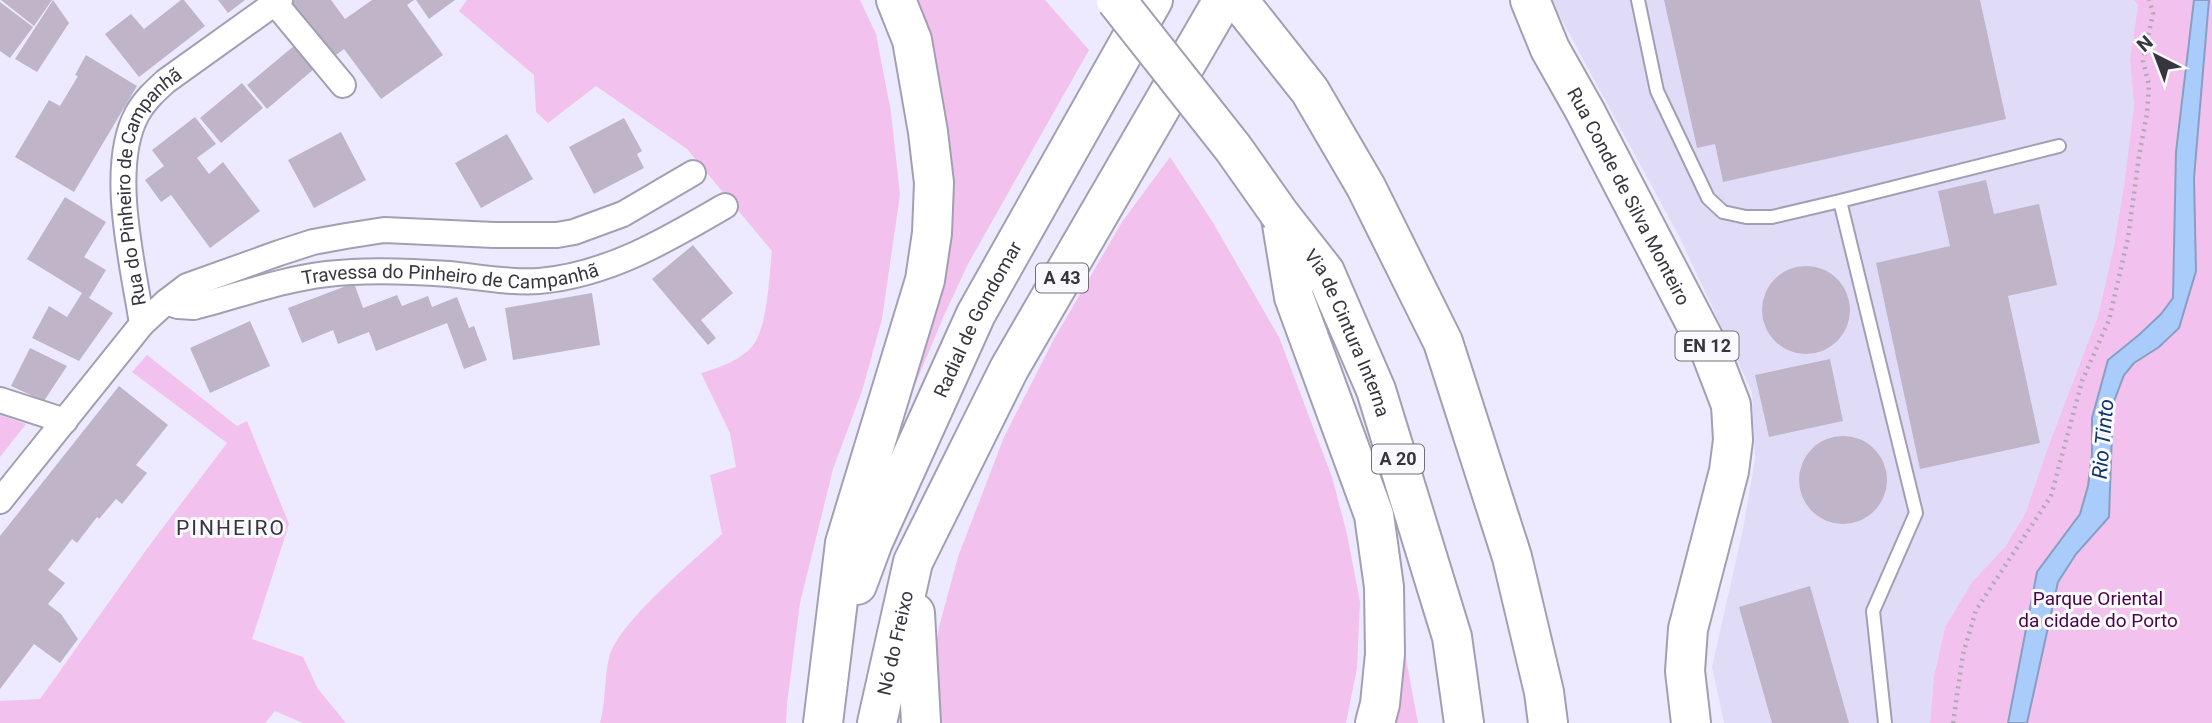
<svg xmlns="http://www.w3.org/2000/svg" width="2212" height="723" font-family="Roboto,sans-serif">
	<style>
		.built { fill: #e0dcf8 }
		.green { fill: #f2c1ed }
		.water { fill: #a9ccfb; stroke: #879fc2; stroke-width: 2 }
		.building { fill: #c0b5c8 }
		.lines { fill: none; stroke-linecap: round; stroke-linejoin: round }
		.lane-casing { stroke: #a29fb3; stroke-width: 16 }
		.street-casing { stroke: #a29fb3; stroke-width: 28 }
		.primary-casing { stroke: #a29fb3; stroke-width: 42 }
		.highway-casing { stroke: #a29fb3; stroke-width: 42 }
		.path { stroke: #aca9b9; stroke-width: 4.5; stroke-dasharray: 2 5; stroke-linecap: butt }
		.lane { stroke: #fff; stroke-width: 12 }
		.street { stroke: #fff; stroke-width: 24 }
		.primary { stroke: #fff; stroke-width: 38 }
		.highway { stroke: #fff; stroke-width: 38 }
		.highway-bridge-casing { stroke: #a29fb3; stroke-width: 42; stroke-linecap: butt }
		.highway-bridge { stroke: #fff; stroke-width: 38 }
		.labels { text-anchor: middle; stroke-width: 6; stroke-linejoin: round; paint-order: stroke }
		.shield { fill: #fafafe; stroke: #727077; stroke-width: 2 }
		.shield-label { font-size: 18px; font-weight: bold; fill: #37353d }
		.street-label { font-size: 19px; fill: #37353d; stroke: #fafafe }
		.park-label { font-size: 19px; fill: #4a0549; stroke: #fafafe }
		.water-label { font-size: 21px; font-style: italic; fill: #113767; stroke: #fafafe }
		.neighbourhood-label { font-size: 21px; letter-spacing: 2px; fill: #37353d; stroke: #fafafe }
	</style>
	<rect width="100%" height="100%" fill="#edeaff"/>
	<!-- built -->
	<path class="built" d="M1551,0h583l4,5 -8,55 4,46 -10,79 -10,61 -16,70 -48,126 -7,33 -17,37 -21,35 -33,35 -27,45 -11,49 -4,47h-206l-12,-56 31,-138 12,-70 -3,-67 -72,-154z"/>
	<!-- green -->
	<path class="green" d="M467,0h393l16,34 15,78 9,83 -18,124 -20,72 -29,78 -33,134 -13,101 -1,19h-186c6,-21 4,-44 9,-65 9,-36 84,-96 113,-124l-12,-59 26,-8 -6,-34 -29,-60c18,-5 41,-13 53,-29 14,-21 15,-68 18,-93l-85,-102 -91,-63 -48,37 -12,-11 -2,-37 -75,-64z
		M906,0h139l44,50 -121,214 -26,56 -57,137 54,-197z
		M2134,0h78v723h-282l4,-47 11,-49 27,-45 33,-35 21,-35 24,-70 48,-126 16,-70 10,-61 10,-79 -4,-46 8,-55z
		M1170,157l42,64 67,116 53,140 15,57 13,68 -3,66 -11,55h-411l-4,-46 8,-50 19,-70 46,-120 50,-98 68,-117z
		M147,355l90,71 10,-5 42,103 -37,115 51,18 15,32 28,34h-43l-28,-12 -10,12h-265v-22l40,-2 106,-149 81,-107 -95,-71z
		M0,415l26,9 -26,33z
		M1397,610l21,113h-34z"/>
	<!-- water -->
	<path class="water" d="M2194,0h15l-15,178 2,93 -17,57 -20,19 -25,16 -10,12 -11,29 -4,113 -33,37 -18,28 -31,141h-19l29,-151 43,-58 8,-28 4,-31v-37l16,-58 32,-26 21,-20 12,-16 3,-146z"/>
	<!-- building -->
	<path class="building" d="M1,0h51l-18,26z
		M53,0l16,23 -32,49 -22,-13z
		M181,0h3l21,26 -66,51 -34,-43 26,-20 13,15z
		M218,0h27l-17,13z
		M285,0h46l14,19 27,-19h42l-7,5 36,50 -62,44 -37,-50 -16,12z
		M416,0h39l-26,19z
		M1664,0h316l26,119 -283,63 -8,-38 -18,4z
		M0,2l33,25 -23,31 -10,-7z
		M295,45l19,24 -47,40 -20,-24z
		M86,55l51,31 -63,106 -59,-35 34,-57 11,6 18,-30 -3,-1z
		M242,83l21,25 -42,35 -21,-25z
		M195,117l21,27 -19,14 12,16 14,-12 37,49 -50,37 -39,-53 -10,7 -16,-22 19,-14 -12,-16z
		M624,118l18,33 -5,3 7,14 -50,26 -25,-47z
		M341,132l25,48 -52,28 -26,-48z
		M507,134l26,45 -52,29 -26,-45z
		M1986,180l8,34 45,-10 18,81 -49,11 32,147 -120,26 -44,-206 74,-17 -12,-55z
		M65,197l41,25 -22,35 22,13 -17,28 24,15 -34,48 -47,-23 17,-32 18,11 15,-24 -55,-34z
		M693,245l40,48 -32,27 15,18 -8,7 -56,-66z
		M1762 310a44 44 0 1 1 88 0a44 44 0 1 1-88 0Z
		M354,283l9,25 34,-13 5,11 26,-10 4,11 25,-10 12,31 5,-2 13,34 -23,9 -17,-46 -71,28 -7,-19 -31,12 -5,-14 -31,13 -14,-35z
		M592,293l8,52 -87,15 -8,-52z
		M250,321l20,45 -60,27 -20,-45z
		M30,348l37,18 -23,35 -33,-15z
		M1830,359l13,62 -74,16 -14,-62z
		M119,386l49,39 -32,40 11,8 -25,31 -6,-5 -17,20 -2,-2 -20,26 -5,-4 -24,31 17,13 -17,21 13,10 17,25 -18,24 -26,-19 -34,45v-153z
		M1799 480a44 44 0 1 1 88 0a44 44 0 1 1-88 0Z
		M1810,586l39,137h-77l-33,-116z"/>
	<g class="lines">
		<!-- lane casing -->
		<g class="lane-casing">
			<path id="lane" d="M1638,0l19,91 51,107 15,14 23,5h26l68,-16 76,312 -43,98 12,112
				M1840,201l219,-55"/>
		</g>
		<!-- street casing -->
		<g class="street-casing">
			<g id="street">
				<path d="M280,0l-5,3 68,82"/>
				<path d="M166,302l21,-16 92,-33 34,-11 33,-6 38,-6 110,5h63l17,-3 49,-18 70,-41"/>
				<path id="s1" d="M142,324l24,-22 12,4 16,1c43,-11 89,-28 133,-33 40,-5 82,-3 122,0 30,3 60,9 90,7 69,-6 128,-41 186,-75"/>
				<path d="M0,400l65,21"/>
				<path id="s2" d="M0,501l142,-177c-9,-60 -34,-156 -5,-210 7,-13 18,-23 29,-33l109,-78"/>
			</g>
		</g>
		<!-- primary casing -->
		<g class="primary-casing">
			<g id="primary">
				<path id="s3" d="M1530,0l20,49 35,62 126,242 20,52 2,35 -4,31 -41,158 -3,42 6,52"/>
			</g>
		</g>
		<!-- highway casing -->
		<g class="highway-casing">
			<g id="highway">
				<path d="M1238,0l72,91 56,96 77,155 69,215 32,135 4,31"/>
				<path id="s4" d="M1281,216l44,56 51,118 76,247 12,86"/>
				<path d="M1281,218l13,79 80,218 10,72 1,67 -5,50 -5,19"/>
				<path id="s5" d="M857,585l16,-43 103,-228 177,-314"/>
				<path d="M915,613l6,110"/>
				<path d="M823,723l22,-180 80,-263 7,-47 2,-50 -6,-51 -16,-92 -16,-40"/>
				<path id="s6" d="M877,723l36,-161 96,-193 214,-369"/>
			</g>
		</g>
		<!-- path -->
		<path class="path" d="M1953,723l10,-69 13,-44 75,-114 31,-115 27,-61 19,-82 11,-82 8,-42 2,-29 -6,-24 10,-48 -4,-13"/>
		<!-- lane -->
		<use href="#lane" class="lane"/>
		<!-- street -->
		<use href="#street" class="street"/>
		<!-- primary -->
		<use href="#primary" class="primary"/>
		<!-- highway -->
		<use href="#highway" class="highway"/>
		<!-- highway-bridge casing -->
		<g class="highway-bridge-casing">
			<path id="highway-bridge" d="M1116,0l117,148 48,68"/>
		</g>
		<!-- highway-bridge -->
		<use href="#highway-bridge" class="highway-bridge"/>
	</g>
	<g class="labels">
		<!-- shield labels -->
		<g class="shield">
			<rect x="1036" y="263.5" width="52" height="29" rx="5"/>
			<rect x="1675.5" y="331.5" width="63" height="29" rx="5"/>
			<rect x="1372" y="444.5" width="52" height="29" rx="5"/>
		</g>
		<g class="shield-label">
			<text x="1062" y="284">A 43</text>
			<text x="1707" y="352">EN 12</text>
			<text x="1398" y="465">A 20</text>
		</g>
		<!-- street labels -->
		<g class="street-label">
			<text dy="7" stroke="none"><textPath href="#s2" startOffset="373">Rua do Pinheiro de Campanhã</textPath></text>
			<text dy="7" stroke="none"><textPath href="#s3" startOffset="220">Rua Conde de Silva Monteiro</textPath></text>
			<text dy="7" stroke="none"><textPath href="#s1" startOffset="322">Travessa do Pinheiro de Campanhã</textPath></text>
			<text dy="7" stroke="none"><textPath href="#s5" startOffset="292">Radial de Gondomar</textPath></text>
			<text dy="7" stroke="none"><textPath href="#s4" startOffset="136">Via de Cintura Interna</textPath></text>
			<text dy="7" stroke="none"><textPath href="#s6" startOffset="82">Nó do Freixo</textPath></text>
		</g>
		<!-- park labels -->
		<g class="park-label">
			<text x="2098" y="605">Parque Oriental<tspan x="2098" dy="22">da cidade do Porto</tspan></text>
		</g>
		<!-- water labels -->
		<g class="water-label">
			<text transform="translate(2103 439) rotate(-85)" y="7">Rio Tinto</text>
		</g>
		<!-- neighbourhood labels -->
		<g class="neighbourhood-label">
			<text x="231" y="535">PINHEIRO</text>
		</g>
	</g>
	<!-- north arrow -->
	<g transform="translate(2156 56) rotate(318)" stroke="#fafafe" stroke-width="5" paint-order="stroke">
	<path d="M0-5L12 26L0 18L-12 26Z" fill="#37353d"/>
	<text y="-10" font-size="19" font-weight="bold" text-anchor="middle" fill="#37353d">N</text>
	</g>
</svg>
